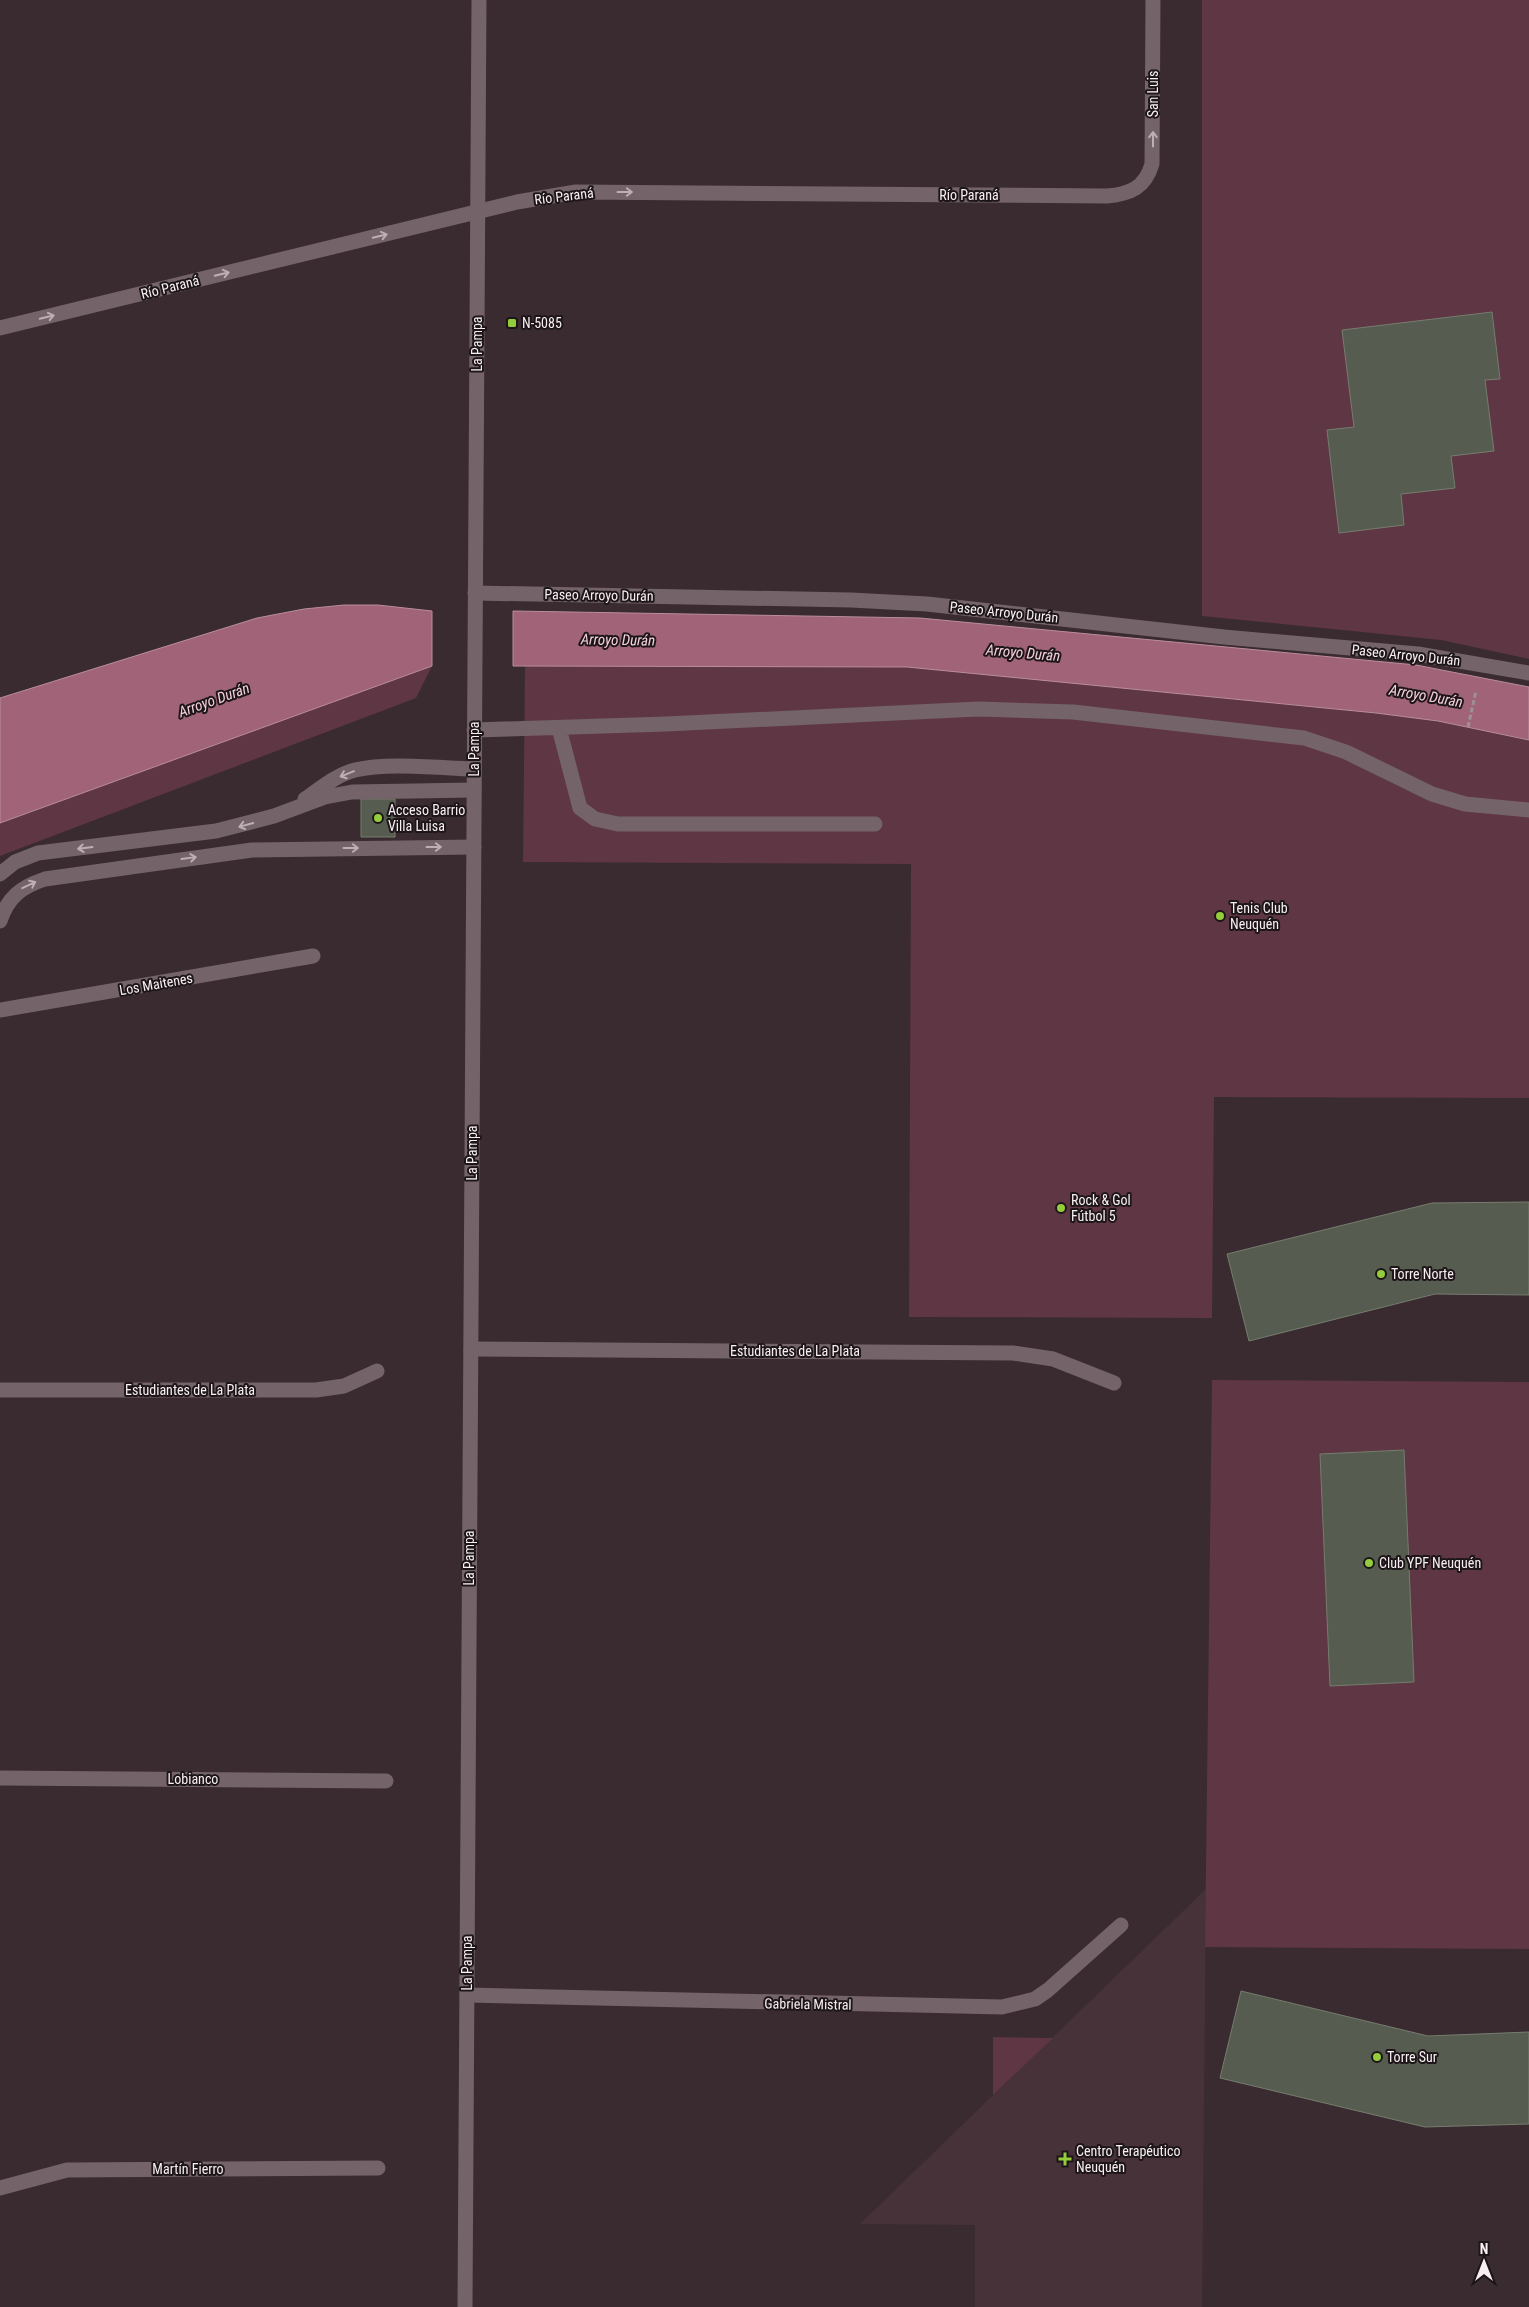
<svg xmlns="http://www.w3.org/2000/svg" width="1529" height="2307" font-family="'Roboto Condensed',sans-serif">
	<style>
		.built { fill: #483239 }
		.green { fill: #5f3644 }
		.water { fill: #a06378; stroke: #bb8d9d }
		.building { fill: #565c4f; stroke: #767d6f }
		.lines { fill: none; stroke-linecap: round; stroke-linejoin: round }
		.path { stroke: #9d9195; stroke-width: 3; stroke-dasharray: 5 2.5; stroke-linecap: butt }
		.lane { stroke: #746368; stroke-width: 15 }
		.street { stroke: #746368; stroke-width: 15 }
		.secondary { stroke: #746368; stroke-width: 15 }
		.oneway { stroke: #bdb0b4 }
		.poi-dot { fill: #94cc3c; stroke: #1c1618; stroke-width: 2 }
		.labels { text-anchor: middle; stroke-width: 4; stroke-linejoin: round; paint-order: stroke }
		.street-label { font-size: 14px; fill: #f9eff2; stroke: #1c1618 }
		.poi-label { font-size: 14px; fill: #f9eff2; stroke: #1c1618; text-anchor: start }
		.water-label { font-size: 15px; font-style: italic; fill: #f6d0db; stroke: #1c1618 }
	</style>
	<rect width="100%" height="100%" fill="#392b2f"/>
	<!-- built -->
	<path class="built" d="M1206,1889l-4,418h-227v-82l-115,-1z"/>
	<!-- green -->
	<path class="green" d="M1202,0h327v659l-88,-19 -239,-24z
		M432,666l-16,32 -416,158v-33z
		M525,666l382,1 469,46 62,8 91,19v358l-315,-1 -2,221 -303,-1 2,-453 -388,-2z
		M1212,1380l317,2v567l-324,-2z
		M993,2037l60,1 -60,57z"/>
	<!-- water -->
	<path class="water" d="M344,605h34l54,6v55l-432,157v-125l257,-80 47,-9z
		M513,611l407,7 496,47 113,22v53l-91,-19 -62,-8 -469,-46 -394,-1z"/>
	<!-- building -->
	<path class="building" d="M1492,312l8,67 -15,1 9,71 -43,5 4,32 -54,6 3,31 -65,8 -12,-103 27,-3 -12,-97z
		M361,799h34v38h-34z
		M1529,1202v93l-94,-1 -186,47 -22,-87 205,-51z
		M1404,1450l10,232 -84,4 -10,-232z
		M1241,1991l187,45 101,-4v92l-104,3 -205,-49z"/>
	<g class="lines">
		<!-- path -->
		<path class="path" d="M1468,727l8,-36"/>
		<!-- lane -->
		<path class="lane" d="M559,728l21,80 15,11 23,5h257
			M474,730l192,-6 312,-15 95,3 231,26 42,14 86,42 33,10 64,6"/>
		<!-- street -->
		<path class="street" d="M0,328l517,-126 59,-10 531,4c23,-2 38,-8 45,-32l1,-164
			M475,593l376,7 76,4 297,33 194,17 111,19
			M305,799c16,-11 31,-24 50,-29 33,-8 84,-2 119,-1
			M0,874l15,-12 23,-9 178,-22 58,-15 51,-19 27,-5 122,-2
			M0,921c8,-24 21,-34 45,-42l207,-29 222,-3
			M0,1010l313,-54
			M471,1349l542,4 40,6 61,24
			M0,1390h316l28,-4 33,-15
			M0,1778l386,3
			M467,1995l535,12 33,-8 13,-9 73,-65
			M0,2188l67,-18 311,-2"/>
		<!-- secondary -->
		<path class="secondary" d="M465,2307l14,-2307"/>
	</g>
	<!-- one-way arrows -->
	<defs><path id="oneway-shaft" d="M-6 0H5M1.5-3L5.5 0L1.5 3" fill="none" stroke-width="1.6" stroke-linecap="round" stroke-linejoin="round" transform="scale(1.25)"/></defs>
	<g class="oneway">
		<use href="#oneway-shaft" transform="translate(1153 139) rotate(-90)"/>
		<use href="#oneway-shaft" transform="translate(625 192)"/>
		<use href="#oneway-shaft" transform="translate(380 236) rotate(-14)"/>
		<use href="#oneway-shaft" transform="translate(222 274) rotate(-14)"/>
		<use href="#oneway-shaft" transform="translate(47 317) rotate(-14)"/>
		<use href="#oneway-shaft" transform="translate(347 774) rotate(158)"/>
		<use href="#oneway-shaft" transform="translate(246 825) rotate(165)"/>
		<use href="#oneway-shaft" transform="translate(434 847)"/>
		<use href="#oneway-shaft" transform="translate(85 848) rotate(173)"/>
		<use href="#oneway-shaft" transform="translate(351 848)"/>
		<use href="#oneway-shaft" transform="translate(189 858) rotate(-8)"/>
		<use href="#oneway-shaft" transform="translate(29 885) rotate(-25)"/>
	</g>
	<!-- markers -->
	<g class="poi-dot">
		<rect x="507" y="318" width="10" height="10" rx="2.5"/>
		<circle cx="378" cy="818" r="5"/>
		<circle cx="1220" cy="916" r="5"/>
		<circle cx="1061" cy="1208" r="5"/>
		<circle cx="1381" cy="1274" r="5"/>
		<circle cx="1369" cy="1563" r="5"/>
		<circle cx="1377" cy="2057" r="5"/>
		<path d="M1062.5 2151.5h5v5h5v5h-5v5h-5v-5h-5v-5h5z"/>
	</g>
	<g class="labels">
		<!-- street labels -->
		<g class="street-label">
			<text transform="translate(1153 94) rotate(-90)" y="5">San Luis</text>
			<text x="969" y="200">Río Paraná</text>
			<text transform="translate(564 196) rotate(-7)" y="5">Río Paraná</text>
			<text transform="translate(170 287) rotate(-14)" y="5">Río Paraná</text>
			<text transform="translate(477 344) rotate(-90)" y="5">La Pampa</text>
			<text transform="translate(599 595) rotate(1)" y="5">Paseo Arroyo Durán</text>
			<text transform="translate(1004 612) rotate(6)" y="5">Paseo Arroyo Durán</text>
			<text transform="translate(1406 655) rotate(6)" y="5">Paseo Arroyo Durán</text>
			<text transform="translate(474 749) rotate(-90)" y="5">La Pampa</text>
			<text transform="translate(156 984) rotate(-10)" y="5">Los Maitenes</text>
			<text transform="translate(472 1153) rotate(-90)" y="5">La Pampa</text>
			<text x="795" y="1356">Estudiantes de La Plata</text>
			<text x="190" y="1395">Estudiantes de La Plata</text>
			<text transform="translate(469 1558) rotate(-90)" y="5">La Pampa</text>
			<text x="193" y="1784">Lobianco</text>
			<text transform="translate(467 1963) rotate(-90)" y="5">La Pampa</text>
			<text transform="translate(808 2004) rotate(1)" y="5">Gabriela Mistral</text>
			<text x="188" y="2174">Martín Fierro</text>
		</g>
		<!-- poi labels -->
		<g class="poi-label">
			<text x="522" y="328">N-5085</text>
			<text x="388" y="815">Acceso Barrio<tspan x="388" dy="16">Villa Luisa</tspan></text>
			<text x="1230" y="913">Tenis Club<tspan x="1230" dy="16">Neuquén</tspan></text>
			<text x="1071" y="1205">Rock &amp; Gol<tspan x="1071" dy="16">Fútbol 5</tspan></text>
			<text x="1391" y="1279">Torre Norte</text>
			<text x="1379" y="1568">Club YPF Neuquén</text>
			<text x="1387" y="2062">Torre Sur</text>
			<text x="1076" y="2156">Centro Terapéutico<tspan x="1076" dy="16">Neuquén</tspan></text>
		</g>
		<!-- water labels -->
		<g class="water-label">
			<text transform="translate(618 640) rotate(1)" y="5">Arroyo Durán</text>
			<text transform="translate(1023 653) rotate(5)" y="5">Arroyo Durán</text>
			<text transform="translate(1426 696) rotate(10)" y="5">Arroyo Durán</text>
			<text transform="translate(214 700) rotate(-20)" y="5">Arroyo Durán</text>
		</g>
	</g>
	<!-- north arrow -->
	<g transform="translate(1484 2262)" stroke="#1c1618" stroke-width="4" paint-order="stroke">
	<path d="M0-4L9 19L0 12L-9 19Z" fill="#f9eff2"/>
	<text y="-8" font-size="14" font-weight="bold" text-anchor="middle" fill="#f9eff2">N</text>
	</g>
</svg>
